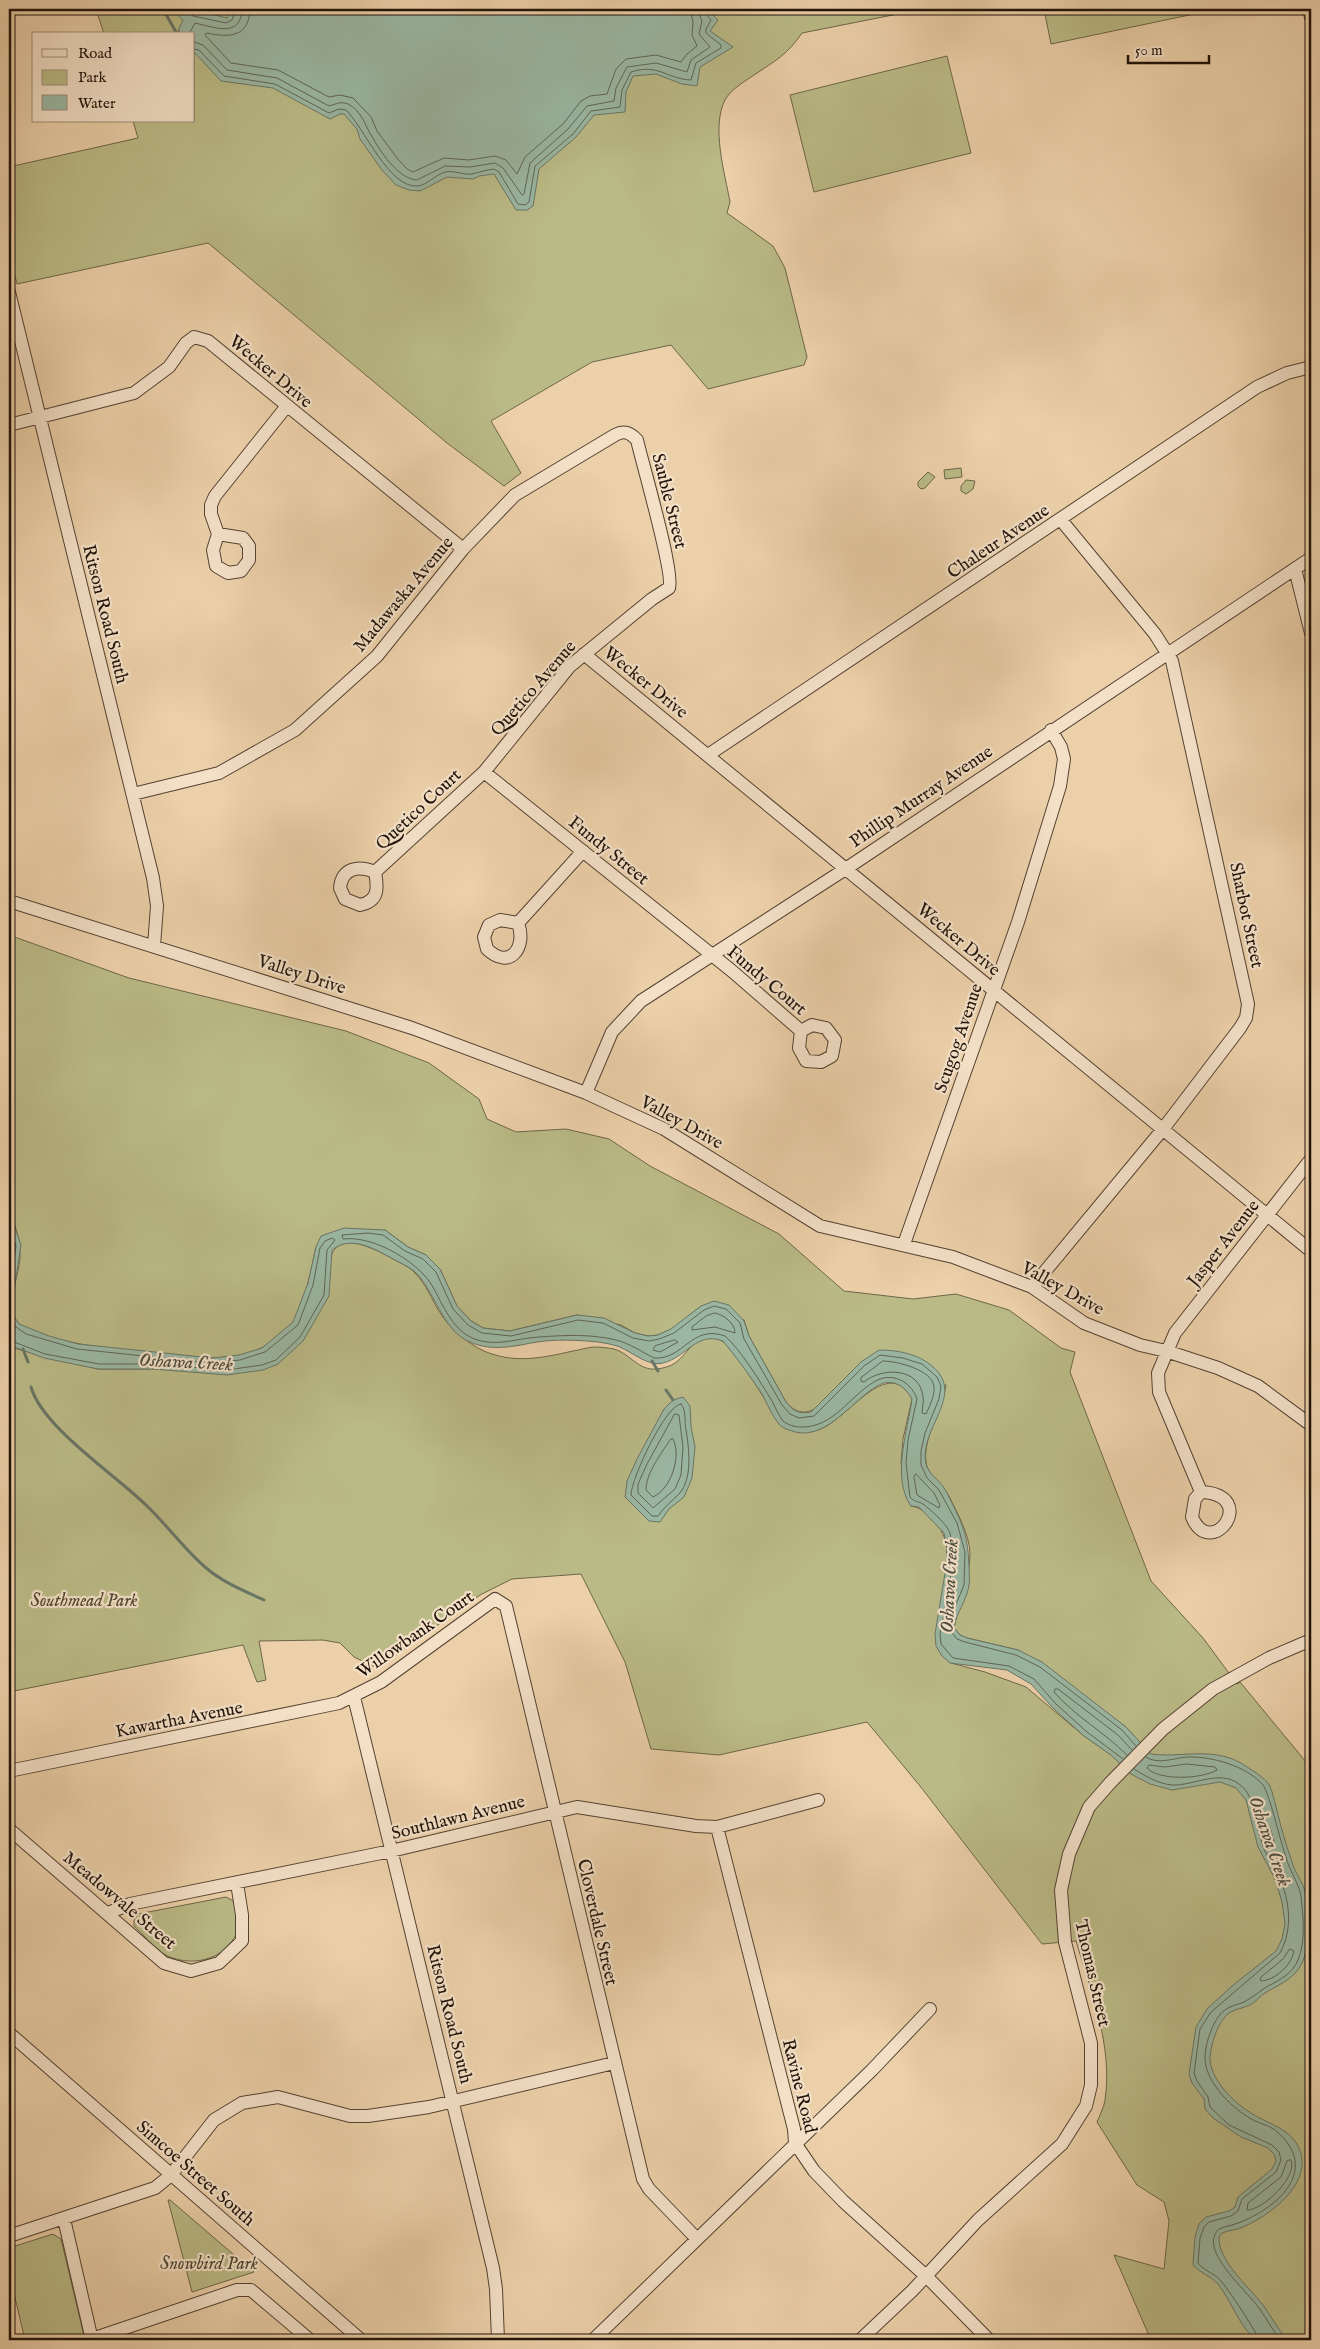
<svg xmlns="http://www.w3.org/2000/svg" width="1320" height="2349" font-family="'IM FELL English',serif">
	<style>
		.green { fill: #baba86; stroke: #6d6648 }
		.water { fill: #9ab7a3; stroke: #697566 }
		.lines { fill: none; stroke-linecap: round; stroke-linejoin: round }
		.shore { stroke: #5d6556; stroke-width: 1 }
		.stream { stroke: #697566; stroke-width: 3 }
		.minor-casing { stroke: #534232; stroke-width: 14 }
		.minor { stroke: #f3e0c7; stroke-width: 12 }
		.labels { text-anchor: middle; stroke-width: 4.5; stroke-linejoin: round; paint-order: stroke }
		.street-label { font-size: 18px; fill: #20130a; stroke: #f3e0c7 }
		.park-label { font-size: 18px; font-style: italic; fill: #4e452f; stroke: #f3e0c7 }
		.water-label { font-size: 19px; font-style: italic; fill: #4b4c40; stroke: #f3e0c7 }
	</style>
	<rect width="100%" height="100%" fill="#ecd0a9"/>
	<filter id="stains"><feTurbulence type="fractalNoise" baseFrequency=".004" numOctaves="4"/><feColorMatrix values="0 0 0 0 .2 0 0 0 0 .09 0 0 0 0 .02 0 0 0 .5 -.17"/></filter>
	<radialGradient id="worn" r=".72"><stop offset=".6" stop-color="#630" stop-opacity="0"/><stop offset="1" stop-color="#630" stop-opacity=".3"/></radialGradient>
	<!-- green -->
	<path class="green" d="M96,9h827l-121,24c-14,21 -27,28 -48,42 -10,7 -23,14 -29,25 -14,27 0,74 5,102l-3,11 46,33 12,22 22,89 -3,8 -96,24 -37,-44 -79,17 -101,59 30,52 -17,13 -57,-43 -239,-200 -191,41 -8,-32v-85l129,-29 -5,-17h61v-87h-90z
		M1044,9h174l-167,35z
		M947,56l24,97 -157,39 -24,-97z
		M961,468l1,9 -17,2 -1,-9z
		M928,472l7,5 -10,11 -4,1 -3,-3v-4z
		M966,480l9,1 -2,8 -7,5 -5,-3v-5z
		M9,935l120,43 217,53 83,32 50,36 8,20 29,13 50,-3 43,10 41,27 129,68 65,57 69,8 43,-5 53,16 52,38 14,4 -5,20 81,209 52,57 34,46 3,-2 71,86v572h-160l-37,-85 50,14 5,-48 -5,-19 -27,-17 -40,-63c3,-7 7,-15 8,-22 8,-54 -14,-109 -29,-159l-34,3 -122,-158 -53,-64 -148,33 -68,-6 -26,-87 -44,-88 -69,5 -32,16 -103,73 -23,-11 -14,-14 -17,-3 -64,1 7,39 -9,2 -14,-37 -234,47v-347l8,4 81,20h55l125,-5 52,-104c6,-32 45,-11 63,-1 7,4 17,8 22,14 11,11 16,25 24,38 10,17 28,32 45,40 30,13 58,7 89,0 7,-1 15,-4 22,-4 6,0 14,1 19,2 17,5 24,22 43,20 25,-3 25,-17 40,-27 8,-5 17,-6 25,-1 13,7 49,68 58,84 9,1 31,7 38,5 29,-9 70,-77 94,-31l-9,40 -2,24 10,43c18,3 33,23 36,41l-5,109 9,7 34,9 41,15 58,49 27,19 20,18 19,-19 -24,-27 -108,-77 -51,-12 -7,-3 -6,-7c4,-24 16,-50 16,-75 -1,-20 -13,-40 -21,-57 -6,-11 -22,-21 -23,-34 -3,-26 16,-51 20,-77l-100,-8c-16,18 -37,52 -60,25l-37,-66 -5,-16 -43,-14 -29,23 -14,6 -10,1 -13,-3 -14,-8 -44,-10 -67,16 -27,-3 -12,-7 -14,-15 -17,-37 -14,-14 -18,-8 -23,-17 -69,17c-4,18 -12,61 -23,76 -7,9 -20,18 -30,24 -14,8 -35,11 -51,11 -34,0 -172,-13 -193,-34 -16,-16 0,-47 1,-66 1,-15 -5,-35 -11,-48z
		M226,1897l8,4c1,9 6,22 3,31 -11,29 -49,37 -75,21 -10,-7 -19,-19 -28,-27v-6l4,-6z
		M168,2200h2l84,72 -62,20z
		M53,2234l8,5 24,101h-60l-16,-68v-24z"/>
	<!-- water -->
	<path class="water" d="M171,9h20l36,9 5,-9 7,3v-3h111l8,2 -1,-2h350l11,11 -8,11 23,16 -33,20 -3,19 -15,-2 -26,-10 -23,2 -7,16 -1,20 -31,3 -18,22 -37,32 -6,37 -6,4h-11l-22,-36 -15,2 -6,3 -26,-2 -27,14 -11,-1 -13,-5 -14,-15 -22,-31 -3,-10 -13,-15h-4l-10,5 -57,-31 -52,-7 -27,-29v-18l-18,-2 4,-1 -2,-1 5,-10z
		M9,1210l12,35 -9,60 1,10 6,9 30,12 29,8 134,14 27,-3 23,-7 31,-26 15,-39 8,-36 5,-11 23,-8 41,2 23,17 18,8 14,14 17,37 14,15 12,7 27,3 67,-16 27,3 31,15 13,3 10,-1 13,-6 30,-23 13,-5 15,4 15,16 5,15 37,66c8,10 13,12 25,10l50,-50 18,-12c19,0 39,4 53,16 35,29 -14,63 -6,98 3,11 13,15 18,24 3,4 5,9 7,13 13,26 17,37 18,65 0,6 1,13 0,19 -2,15 -13,28 -15,43l6,7 7,3 51,12 24,12 84,65 25,27c29,4 59,-7 88,8 8,5 22,13 28,20 5,5 6,15 8,21 5,21 11,42 18,62 3,9 10,18 12,27 5,17 5,55 -3,71 -8,16 -22,21 -37,30 -5,3 -9,9 -15,12 -6,3 -15,4 -21,8 -11,8 -18,31 -19,44 -1,21 24,46 41,56 15,10 32,13 44,28 25,37 -22,73 -52,86 -6,3 -14,3 -21,6l-3,4c-1,24 30,50 44,68 8,11 15,24 24,35h-31c-17,-14 -24,-38 -38,-56 -7,-8 -18,-11 -25,-19l2,-28 4,-13 7,-7 23,-6 6,-4 3,-10 34,-28 4,-8 -2,-7 -6,-6 -27,-11 -28,-19 -8,-9 -1,-10 -12,-16 -3,-9 7,-47 11,-18 25,-23 44,-35 6,-12 3,-15 -3,-22 -7,-23 -17,-32 -12,-47 -10,-12 -16,-6 -48,8 -22,-6 -19,-10 -20,-19 -27,-19 -32,-29 -21,-23 -24,-14 -57,-7 -8,-7 -6,-10 -1,-12 11,-67 1,-20 -3,-14 -25,-26 -8,-1c-20,-28 -3,-77 1,-107 -7,-13 -20,-22 -35,-13 -25,14 -53,59 -88,44 -3,-1 -8,-3 -10,-6 -7,-8 -12,-21 -17,-30 -12,-18 -25,-36 -39,-53 -27,-10 -36,16 -60,22 -16,4 -33,-13 -46,-17 -6,-2 -13,-3 -19,-4 -19,-2 -42,-3 -61,0 -23,4 -44,10 -67,0 -28,-11 -35,-52 -56,-71 -5,-4 -13,-8 -19,-11 -19,-10 -43,-26 -63,-10l-3,46 -26,45 -25,23 -15,6 -36,5 -74,-6h-55l-54,-11 -35,-13z
		M683,1397l7,9 1,21 4,20 -3,31 -8,19 -15,12 -9,13 -11,-1 -24,-24 2,-16 10,-22 27,-50 9,-9z"/>
	<g class="lines">
		<!-- shore -->
		<path class="shore" d="M189,9l1,5 3,2 33,7 6,-3 4,-11
			M250,9c-1,28 -20,29 -43,24l-2,2 26,28 47,7 51,27 11,-2 13,3 18,19 6,14 20,27 10,11 6,3 31,-14 25,2 26,-4 11,4 11,14 8,-17 38,-33 18,-23 9,-5 17,-2 9,-25 10,-10 30,-4 25,7 6,-8 10,-8 -5,-11 1,-13 -3,-13
			M189,34l6,-11c19,4 46,16 47,-14
			M194,42l9,3 24,25 50,8 52,28c7,-2 12,-5 19,-2 13,6 17,21 23,31 9,16 27,44 46,45l28,-14 25,1 25,-4 8,5 19,27 2,-1 6,-31 38,-34 19,-23 27,-5 2,-13 11,-21 29,-4 31,9 4,-12 19,-13 -11,-13 3,-13 -5,-12
			M194,49l5,1 25,26 51,8 54,29 10,-4 7,1c18,17 43,79 72,76 9,-1 17,-11 27,-14 8,-2 18,3 27,2 8,-2 14,-4 22,-5l5,3 19,32 7,1 4,-3 6,-36 38,-32 18,-23 29,-4 2,-17 9,-18c27,-9 36,7 60,8l5,-17 25,-15v-3l-15,-12v-4l5,-9 -6,-7 -1,-4
			M9,1222l7,24 -7,47
			M715,1313c9,2 20,10 20,20l-20,-6 -23,3v-3l14,-11z
			M9,1318l7,9 10,7 51,15 134,14 29,-3 25,-8 33,-27 15,-40 7,-37 5,-7 7,-3 3,2 -8,10 -3,45 -24,42 -24,23 -14,5 -35,5 -74,-6h-54l-54,-10 -36,-14
			M675,1340l3,2 -18,10 -7,-2 2,-4z
			M883,1361c14,0 50,9 51,26 1,9 -5,20 -8,27l-4,-1c0,-5 2,-11 1,-16 -3,-30 -41,-30 -59,-15l-3,-1v-3z
			M681,1404c6,7 3,17 5,26 3,18 7,49 -7,64 -7,7 -15,13 -21,22h-6l-21,-21c0,-16 35,-91 50,-91z
			M675,1414l4,1 4,32 -2,28 -6,14 -22,19 -15,-15v-9l9,-20z
			M673,1439c9,17 -2,50 -20,58l-7,-7c0,-17 15,-36 24,-50z
			M916,1474l18,19 6,12 -1,3 -22,-13 -3,-18z
			M1127,1755c-23,-23 -51,-38 -73,-63l1,-3h3l60,46 14,15
			M1146,1757c12,8 28,1 41,0 24,-1 60,9 76,28 6,7 18,59 23,72 3,13 13,26 15,39 2,20 5,45 -3,64 -5,13 -18,20 -30,26 -7,4 -12,9 -19,13 -6,5 -14,5 -21,9 -14,7 -23,35 -23,50 0,23 25,48 43,59 8,6 19,7 27,13 45,37 7,75 -34,92 -7,3 -15,4 -22,7 -4,4 -7,10 -5,17 3,19 33,46 45,62 8,11 13,22 22,32
			M1123,1759l-36,-27 -31,-28 -22,-25 -25,-13 -56,-8 -12,-14 -1,-10c4,-22 20,-87 8,-105 -6,-9 -16,-18 -25,-25 -5,-3 -9,-2 -13,-7l-4,-34 2,-23 9,-41c-6,-18 -26,-28 -43,-17 -24,14 -41,46 -73,45 -6,0 -13,-2 -18,-6 -4,-5 -8,-14 -11,-20 -11,-18 -31,-51 -47,-65 -34,-12 -41,24 -71,22 -12,-6 -25,-15 -38,-18 -24,-6 -51,-5 -76,-3 -24,1 -44,11 -68,1 -20,-9 -29,-33 -39,-51 -14,-25 -60,-52 -90,-48l-1,-4 26,-2 15,2 22,16 18,8 13,13 17,37 15,16 14,8 29,3 67,-16 25,3 30,15 16,3 10,-2 15,-6 30,-23 10,-4 12,3 14,14 4,16 38,66 8,9 9,4 15,-2 50,-50 16,-11 23,3 19,6 15,13 4,9 -2,13 -14,34 -4,18v14l6,13 12,12 18,33 8,29 -1,33 -14,34v11l7,9 8,3 51,13 24,12 82,63 14,16
			M1187,1764l28,3 2,3c-15,9 -58,11 -70,-2l2,-3 15,2z
			M1134,1769c11,7 25,15 38,16 22,1 47,-16 67,-1 17,12 17,40 23,59 3,12 12,22 17,34 11,24 14,52 1,76l-69,59 -11,17 -6,44 3,8 11,16 2,10 19,18 43,20 7,7 2,8 -5,12 -34,27 -4,12 -7,5 -22,6 -5,5 -4,11 -2,25c6,8 16,10 22,17 7,7 38,54 39,60
			M1267,1826l3,2 5,17 -1,3 -6,-5 -3,-14z
			M1290,1949l4,2c-3,15 -19,29 -33,30l-1,-3 23,-19z
			M1291,2160c7,17 -28,50 -44,50l1,-7 33,-26 6,-16z"/>
		<!-- stream -->
		<path class="stream" d="M163,9l13,23
			M23,1349l5,13
			M652,1361l6,10
			M31,1387c11,40 86,89 116,119 20,19 37,43 58,61 17,15 39,24 59,33
			M666,1390l7,10"/>
		<!-- minor casing -->
		<g class="minor-casing">
			<path id="minor" d="M1309,9l2,8
				M9,292l144,586 4,28 -3,40
				M9,425l125,-32 35,-26 17,-24 8,-6 14,4 255,208
				M218,534l25,4 6,8v14l-8,11 -13,2 -12,-7 -3,-16 5,-16 -7,-20v-9l4,-9 71,-89
				M1295,569l16,64
				M584,654l727,597
				M708,755l549,-368 30,-14 24,-6
				M484,772l248,199 69,60 -2,17 7,13 15,1 11,-6 3,-16 -9,-12 -14,-3 -11,6
				M133,794l86,-21 76,-43 82,-74 86,-107 52,-54 100,-60c9,-5 15,-3 22,5 5,22 38,135 32,148l-17,11 -82,67 -86,106 -109,100c-17,-7 -33,-4 -35,16l5,11 15,6c19,-4 18,-17 15,-33
				M9,901l403,127 174,65 78,36 156,97 133,31 79,30 52,36 56,22 26,6 52,17 40,18 53,39
				M518,923c9,24 -8,48 -31,26l-3,-12 5,-12 11,-5 18,3 65,-72
				M586,1093l26,-61 29,-31 206,-133 464,-310
				M904,1244l114,-322 42,-136 4,-27 -3,-12 -10,-17
				M1032,1287l131,-158 77,-101 6,-10 2,-14 -76,-343 -17,-27 -94,-114
				M1201,1492c60,3 10,70 -9,25l3,-18 6,-7 -42,-100 -1,-19 17,-40 136,-174
				M354,1697l139,571 3,21 2,51
				M9,1771l330,-68 42,-21 114,-83 11,7 137,573 6,10 48,50
				M717,1827l77,302 1,14 19,28 29,30 83,75 63,64
				M9,1829l155,134 27,8 28,-8 23,-22v-26l-5,-32
				M108,1913l22,-9 261,-53 186,-44 119,19 21,1 101,-27
				M9,2033l352,307
				M64,2219l28,121
				M9,2236l146,-48 16,-13 43,-55 28,-17 36,-6 72,19h18l61,-9 185,-44
				M92,2339l145,-49h14l59,50
				M593,2340l279,-270 58,-61
				M860,2340l52,-49 66,-71 84,-76 24,-38 5,-21v-42l-26,-101 -4,-52 8,-36 20,-47 21,-24 53,-54 50,-40 56,-31 42,-18"/>
		</g>
		<!-- minor -->
		<use href="#minor" class="minor"/>
	</g>
	<g class="labels">
		<!-- street labels -->
		<g class="street-label">
			<text transform="translate(271 371) rotate(40)" y="6">Wecker Drive</text>
			<text transform="translate(670 501) rotate(76)" y="6">Sauble Street</text>
			<text transform="translate(998 541) rotate(-34)" y="6">Chaleur Avenue</text>
			<text transform="translate(403 594) rotate(-50)" y="6">Madawaska Avenue</text>
			<text transform="translate(106 614) rotate(76)" y="6">Ritson Road South</text>
			<text transform="translate(646 682) rotate(39)" y="6">Wecker Drive</text>
			<text transform="translate(533 688) rotate(-49)" y="6">Quetico Avenue</text>
			<text transform="translate(921 796) rotate(-34)" y="6">Phillip Murray Avenue</text>
			<text transform="translate(418 809) rotate(-43)" y="6">Quetico Court</text>
			<text transform="translate(609 850) rotate(39)" y="6">Fundy Street</text>
			<text transform="translate(1247 915) rotate(78)" y="6">Sharbot Street</text>
			<text transform="translate(959 939) rotate(40)" y="6">Wecker Drive</text>
			<text transform="translate(302 974) rotate(18)" y="6">Valley Drive</text>
			<text transform="translate(767 980) rotate(40)" y="6">Fundy Court</text>
			<text transform="translate(958 1038) rotate(-71)" y="6">Scugog Avenue</text>
			<text transform="translate(682 1122) rotate(29)" y="6">Valley Drive</text>
			<text transform="translate(1223 1243) rotate(-52)" y="6">Jasper Avenue</text>
			<text transform="translate(1063 1288) rotate(29)" y="6">Valley Drive</text>
			<text transform="translate(415 1634) rotate(-35)" y="6">Willowbank Court</text>
			<text transform="translate(179 1719) rotate(-11)" y="6">Kawartha Avenue</text>
			<text transform="translate(458 1817) rotate(-14)" y="6">Southlawn Avenue</text>
			<text transform="translate(120 1900) rotate(40)" y="6">Meadowvale Street</text>
			<text transform="translate(598 1922) rotate(77)" y="6">Cloverdale Street</text>
			<text transform="translate(1093 1973) rotate(77)" y="6">Thomas Street</text>
			<text transform="translate(450 2014) rotate(76)" y="6">Ritson Road South</text>
			<text transform="translate(800 2086) rotate(76)" y="6">Ravine Road</text>
			<text transform="translate(196 2173) rotate(41)" y="6">Simcoe Street South</text>
		</g>
		<!-- park labels -->
		<g class="park-label">
			<text x="84" y="1606">Southmead Park</text>
			<text x="209" y="2269">Snowbird Park</text>
		</g>
		<!-- water labels -->
		<g class="water-label">
			<text transform="translate(186 1361) rotate(3)" y="7">Oshawa Creek</text>
			<text transform="translate(948 1586) rotate(-87)" y="7">Oshawa Creek</text>
			<text transform="translate(1271 1841) rotate(71)" y="7">Oshawa Creek</text>
		</g>
	</g>
	<!-- margin -->
	<rect width="1320" height="2349" fill="none" stroke="#ecd0a9" stroke-width="30"/>
	<rect x="10" y="10" width="1300" height="2329" fill="none" stroke="#20130a" stroke-width="2.5"/>
	<rect x="15" y="15" width="1290" height="2319" fill="none" stroke="#20130a"/>
	<!-- legend -->
	<rect x="32" y="32" width="162" height="90" fill="#f3e0c7" stroke="#9f8e7b"/>
	<rect x="42" y="49" width="25" height="8" fill="#f3e0c7" stroke="#9f8e7b"/>
	<text x="78" y="58" font-size="15" fill="#20130a">Road</text>
	<rect x="42" y="70" width="25" height="15" fill="#baba86" stroke="#9f8e7b"/>
	<text x="78" y="82" font-size="15" fill="#20130a">Park</text>
	<rect x="42" y="95" width="25" height="15" fill="#9ab7a3" stroke="#9f8e7b"/>
	<text x="78" y="108" font-size="15" fill="#20130a">Water</text>
	<!-- scale -->
	<path d="M1128 55v8h81v-8" fill="none" stroke="#20130a" stroke-width="2.5"/>
	<text x="1135" y="55" font-size="15" fill="#20130a" stroke="#f3e0c7" stroke-width="4" paint-order="stroke">50 m</text>
	<rect width="100%" height="100%" filter="url(#stains)"/>
	<rect width="100%" height="100%" fill="url(#worn)"/>
</svg>
